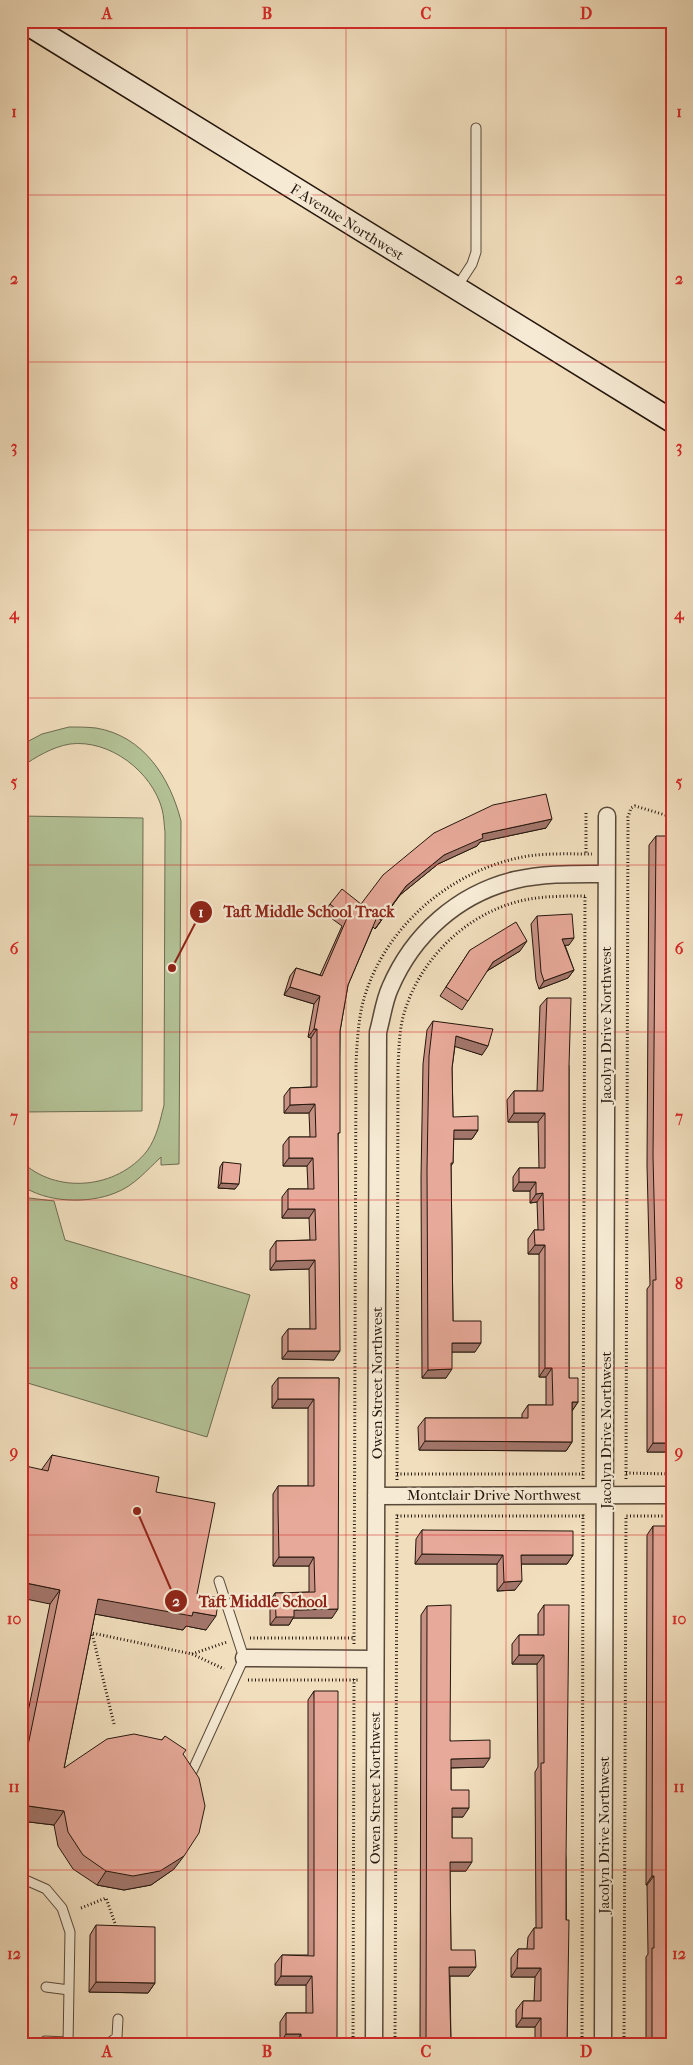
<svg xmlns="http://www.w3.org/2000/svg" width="693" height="2065" font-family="'IM FELL French Canon',serif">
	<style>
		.green { fill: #b3c296; stroke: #6c6c52 }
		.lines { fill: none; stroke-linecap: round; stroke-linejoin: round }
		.service-casing { stroke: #584939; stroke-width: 11 }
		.minor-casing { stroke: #584939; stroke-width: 19 }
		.secondary-casing { stroke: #25170d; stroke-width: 25 }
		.path { stroke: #25170d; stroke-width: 3; stroke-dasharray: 1 2.5; stroke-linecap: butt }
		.service { stroke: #f6ead4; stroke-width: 9 }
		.minor { stroke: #f6ead4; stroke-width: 16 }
		.secondary { stroke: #f6ead4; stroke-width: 22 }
		.wall { fill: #c79184; stroke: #25170d }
		.shaded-wall { fill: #a2766b; stroke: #25170d }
		.building { fill: #e7a999; stroke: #25170d }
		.grid { fill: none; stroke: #d62828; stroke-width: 1; stroke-opacity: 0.55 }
		.labels { text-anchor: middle; stroke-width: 4.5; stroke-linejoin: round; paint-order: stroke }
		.street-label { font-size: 15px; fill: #25170d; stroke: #f6ead4 }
		.leader { fill: none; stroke: #8f2418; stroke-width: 2 }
		.callout-dot { fill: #8f2418; stroke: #f6ead4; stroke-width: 2 }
		.mark-label { font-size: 15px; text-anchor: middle; font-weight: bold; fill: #fff }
		.callout-label { font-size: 16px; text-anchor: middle; font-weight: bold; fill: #8f2418; stroke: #f6ead4; stroke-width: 4.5; stroke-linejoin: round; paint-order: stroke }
		.neatline { fill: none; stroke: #d62828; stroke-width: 2 }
		.grid-label { font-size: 16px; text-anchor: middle; font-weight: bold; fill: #d62828 }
	</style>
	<rect width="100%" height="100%" fill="#f1debd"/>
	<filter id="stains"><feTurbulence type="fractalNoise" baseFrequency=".004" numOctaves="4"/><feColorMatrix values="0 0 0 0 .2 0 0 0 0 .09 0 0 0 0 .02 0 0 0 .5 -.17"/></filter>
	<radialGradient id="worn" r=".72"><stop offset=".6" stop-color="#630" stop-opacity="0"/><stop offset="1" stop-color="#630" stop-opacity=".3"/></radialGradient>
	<!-- green -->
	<path class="green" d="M69,727c8,0 18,0 27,1 48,8 74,50 85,93l-2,343 -18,1v-8c-14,13 -27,29 -46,36 -27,11 -69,10 -94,-8v-24c35,34 96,28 126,-10 10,-14 13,-30 17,-46l1,-273c-1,-7 -1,-16 -3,-23 -10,-37 -52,-70 -92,-65 -18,3 -34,13 -49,23v-22l21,-11z
		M21,816l122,2 -1,293 -121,1z
		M21,1197l33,4 11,39 185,55 -43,142 -186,-56z"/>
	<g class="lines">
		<!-- service casing -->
		<g class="service-casing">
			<path id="service" d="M457,287l15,-23 4,-12v-124
				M191,1774l53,-116 -25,-77
				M21,1878l25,11 16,19 8,24 -2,112
				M46,1987l23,3
				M45,2041l63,3 9,-7 1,-18"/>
		</g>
		<!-- minor casing -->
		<g class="minor-casing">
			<path id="minor" d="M376,1496l296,-1
				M244,1658l131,1
				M374,2044l4,-1012c4,-14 6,-31 12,-44 23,-54 68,-94 125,-108 30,-7 61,-6 91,-6
				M603,2044l4,-1228"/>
		</g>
		<!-- secondary casing -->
		<g class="secondary-casing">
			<path id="secondary" d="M23,21l649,400"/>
		</g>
		<!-- path -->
		<path class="path" d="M586,813v41
			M626,1473l46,1
			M397,1474h186
			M583,1479l2,-583
			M626,1479l2,-662 3,-9 4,-2 37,11
			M397,1480l1,-413c1,-17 1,-34 5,-50 15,-56 61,-102 117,-116 21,-5 44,-5 65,-5
			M397,1516h187
			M250,1638h104
			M354,1644l2,-581c1,-19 2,-38 6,-57 19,-77 88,-137 166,-150 21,-3 43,-2 64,-2
			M192,1654l35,-12
			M248,1680h112
			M114,1724l-22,-91 100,21 32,15
			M81,1908l25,-10 11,31
			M353,2044l1,-365
			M395,2044l2,-532
			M582,2044l1,-532
			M624,2044l2,-528h46"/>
		<!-- service -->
		<use href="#service" class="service"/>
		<!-- minor -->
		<use href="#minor" class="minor"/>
		<!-- secondary -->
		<use href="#secondary" class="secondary"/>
	</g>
	<!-- wall -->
	<path class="wall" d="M546,828l-66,14 -3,4 -39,18 -38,31 -25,34 -2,-2 -25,58 -8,46 -6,329 -52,-1v-22l6,-8h22l-1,-60 -39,1v-20l6,-9 34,-1 -1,-22h-27v-21l6,-8h20l-1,-23h-24v-21l6,-8h21l-1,-24h-25v-17l6,-8 21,-1v-49l-3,-1 6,-33 -30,-9 6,-19 6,-8 24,7 22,-49 -18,-13 6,-9h31l73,-71z
		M656,836l16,616h-25v-163l3,-4 -3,-120 2,-320z
		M537,916l32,29h-4l9,25 -6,8 -29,11 -3,-9 -5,-56z
		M470,950l50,1 -33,20 -25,39 -22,-14z
		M547,998l22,68v312l9,24 -6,9v31l-6,9 -147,-1 -1,-23 7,-9h97v-4l6,-9h18v-28h-7v-123h-11v-15l6,-9h4l-1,-28 -7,1v-12h-17v-14l6,-9h20l-1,-46h-30l-1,-22 7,-9h23l3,-85z
		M433,1021l49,34 -27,-9 -3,22 1,49 25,13 -6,9h-19v24l-2,3 2,155 22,31h-23l-6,26h-24l-1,-200 2,-114 4,-34z
		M223,1162l12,27 -17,-1 2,-21z
		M278,1378h61l-7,240h-39l-4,7h-19v-24l5,-8 34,-1v-26h-36v-72l5,-8h30v-78h-36v-22z
		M52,1455l104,37 41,102 9,36 -20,-4 -3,4 -88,-16 -31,154 98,-28 3,-4 18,18 -9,115 -23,16 -27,5 -27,-5 -24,-16 -15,-23 -4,-21 -33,-4v-75l29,-142 -8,-135z
		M653,1526l19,518h-26v-87l2,-3 -1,-69h-1l1,-350z
		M422,1530l151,25 -6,9h-46l-6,26 -18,1v-27h-82l1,-25z
		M544,1605l22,254 1,185h-32v-17h-19v-17l7,-9h11l1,-24h-24v-19l7,-9h9l1,-12 6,-9h2l-1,-156 3,-5 -1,-103h-25v-20l7,-9h19v-21z
		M427,1606l23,135 34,26 -33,1v22l12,27h-11v21l14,33h-16l1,79 18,26h-19l1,68h-31l1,-429z
		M314,1691l23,353 -57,-1v-21l6,-9h20v-28h-31v-21l7,-9h26v-255z
		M96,1925l59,58 -7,10 -59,-1 1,-57z"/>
	<!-- shaded-wall -->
	<path class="shaded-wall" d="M552,819l-6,9 -66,14 -3,4 -39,18 -38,31 -25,34 31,-43 38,-31 38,-21z
		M574,938l-5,7 -12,1 5,-7z
		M527,941l-7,10 -33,20 6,-9z
		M574,970l-6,8 -29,11 5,-8z
		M290,987l30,9 -6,8 -30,-9z
		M314,1029h3l-6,9 -3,-1z
		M456,1036l32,10 -6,9 -32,-10z
		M315,1104l-6,9h-25l6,-8z
		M514,1113h31l-7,9h-30z
		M454,1130h24l-6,9h-25z
		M289,1158h24l-6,8h-24z
		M519,1182h17l-6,9h-17z
		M221,1183l18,1 -4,5 -17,-1z
		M543,1193l-6,9 -7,1 6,-9z
		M288,1209h27l-6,9h-27z
		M535,1245h10l-6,9h-11z
		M315,1260l-6,9 -39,1 6,-9z
		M452,1343h29l-6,9h-29z
		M288,1351h52l-6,9 -52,-1z
		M545,1368h7l-6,9h-7z
		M452,1369l-6,9h-24l6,-8z
		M278,1399h36l-6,9h-36z
		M572,1402h6l-6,9z
		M425,1441l147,1 -6,9 -147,-1z
		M653,1443h19v9h-25z
		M422,1554l81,1 -6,9h-82z
		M521,1555h52l-6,9h-52z
		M279,1557h35l-5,9h-36z
		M522,1581l-7,9 -18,1 7,-9z
		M21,1582l39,8 -10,14 -29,-6z
		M98,1599l95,13 23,4 -10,14 -20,-4 -3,4 -94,-17z
		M338,1609l-6,9h-39l-4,7h-19l6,-8 18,-7z
		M519,1655h25l-7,9h-25z
		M490,1758l-6,9 -40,1 7,-9z
		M21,1805l43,6 -10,14 -33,-4z
		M452,1808h17l-6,9h-17z
		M184,1856l-10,13 -23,16 -27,5 -27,-5 9,-14z
		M450,1862h22l-6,9h-22z
		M652,1876h2l-7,9h-1z
		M449,1967h27l-7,9h-26z
		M517,1968h24l-6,9h-24z
		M281,1976h31l-6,9h-31z
		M96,1982l59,1 -7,10 -59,-1z
		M522,2018h19l-6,9h-19z
		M286,2034h15l-6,9h-15z"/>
	<!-- building -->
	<path class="building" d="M546,794l6,25 -70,15 1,4 -39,17 -38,31 -25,34 -4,-3 -29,68 -8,46v102h-2l2,218h-52v-22h28l-1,-69 -39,1v-20l40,-1 -1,-31h-27v-20h26l-1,-31h-24v-21h27l-1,-33 -25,1v-17l27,-1v-58h-3l6,-33 -30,-9 6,-19 26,8 25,-58 -17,-14 12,-15 19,15 22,-29 51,-42 59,-28z
		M656,836h16v607h-19v-163h3l-3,-124z
		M572,914l2,24 -12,1 12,31 -30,11 -3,-9 -4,-56z
		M516,922l11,19 -34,21 -25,39 -22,-14 24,-37z
		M547,998h24l-2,68v312h9v24h-6v40l-147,-1v-23h103v-13h25l-1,-37h-7v-123h-10l-1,-15h10l-1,-37 -7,1v-12h-17v-14h26v-55h-31v-22h29z
		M433,1021l60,8 -5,17 -32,-10 -4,32 1,49 25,-1v14h-24l-1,33h-2l2,158h28v22h-29v26l-24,1 -1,-201 2,-113z
		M223,1162l18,2 -2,20 -18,-1z
		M278,1378h61l-1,231 -44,1v7h-18l-1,-24 40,-1 -1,-35h-35l-1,-49v-22h36v-87h-36z
		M52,1455l107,22 -3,15 59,11 -18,91 22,4 -3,18 -23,-4 -1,4 -94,-17 -34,169 43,-29 27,-5 28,6 3,-4 21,14 -3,4 16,24 6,28 -6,27 -15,23 -24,15 -27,5 -27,-5 -23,-16 -15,-23 -4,-21 -43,-6v-51l4,6 35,-170 -39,-8v-117l27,6z
		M653,1526h19v518h-20v-96h2v-72h-2z
		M422,1530l151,1v24h-52l1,26 -18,1 -1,-27 -81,-1z
		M451,1605l-1,136 40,-1v18l-39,1v31h18v18h-17v30h20v24h-22l1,88h24l1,17h-27l2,77h-25l1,-438z
		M544,1605h25l-3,254v61h3l-2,124h-26v-26h-19l1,-17h18v-33h-24l1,-19h16v-21h8l-1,-165h3v-108h-25v-20h25z
		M314,1691h24l-1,353h-36v-10h-15v-21h27l-1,-37h-31l1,-21 32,1z
		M96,1925l59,2v56l-59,-1z"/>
	<!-- grid -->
	<path class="grid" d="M187,21v2023M346,21v2023M506,21v2023M21,195h651M21,362h651M21,530h651M21,698h651M21,865h651M21,1032h651M21,1200h651M21,1368h651M21,1535h651M21,1702h651M21,1870h651"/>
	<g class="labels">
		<!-- street labels -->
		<g class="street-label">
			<text transform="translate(347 222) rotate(32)" y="5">F Avenue Northwest</text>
			<text transform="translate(606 1025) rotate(-90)" y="5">Jacolyn Drive Northwest</text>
			<text transform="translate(377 1383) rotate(-90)" y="5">Owen Street Northwest</text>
			<text transform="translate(606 1430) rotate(-90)" y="5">Jacolyn Drive Northwest</text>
			<text x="494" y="1500">Montclair Drive Northwest</text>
			<text transform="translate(375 1788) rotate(-90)" y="5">Owen Street Northwest</text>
			<text transform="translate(604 1835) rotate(-90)" y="5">Jacolyn Drive Northwest</text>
		</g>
	</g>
	<!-- callouts -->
	<path class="leader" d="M172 968L201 912M137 1511L176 1601"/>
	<g class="callout-dot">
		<circle cx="172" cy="968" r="5"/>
		<circle cx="137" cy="1511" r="5"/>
		<circle cx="201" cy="912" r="12"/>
		<circle cx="176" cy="1601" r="12"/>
	</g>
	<g class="mark-label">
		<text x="201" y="917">1</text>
		<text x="176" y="1606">2</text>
	</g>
	<g class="callout-label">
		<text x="309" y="917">Taft Middle School Track</text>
		<text x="263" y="1607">Taft Middle School</text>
	</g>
	<!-- margin -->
	<rect width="693" height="2065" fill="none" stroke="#f1debd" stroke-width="55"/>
	<rect x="28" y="28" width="638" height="2010" class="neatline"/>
	<g class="grid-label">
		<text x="107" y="19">A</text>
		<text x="267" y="19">B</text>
		<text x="426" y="19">C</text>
		<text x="586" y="19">D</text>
		<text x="14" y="117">1</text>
		<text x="679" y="117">1</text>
		<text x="14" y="284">2</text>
		<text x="679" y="284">2</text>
		<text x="14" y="452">3</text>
		<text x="679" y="452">3</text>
		<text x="14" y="619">4</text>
		<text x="679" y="619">4</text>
		<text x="14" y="787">5</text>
		<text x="679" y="787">5</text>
		<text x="14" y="954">6</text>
		<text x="679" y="954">6</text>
		<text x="14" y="1122">7</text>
		<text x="679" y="1122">7</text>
		<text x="14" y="1289">8</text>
		<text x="679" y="1289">8</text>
		<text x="14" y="1457">9</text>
		<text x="679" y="1457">9</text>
		<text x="14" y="1624">10</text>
		<text x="679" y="1624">10</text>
		<text x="14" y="1792">11</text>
		<text x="679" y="1792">11</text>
		<text x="14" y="1959">12</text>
		<text x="679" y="1959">12</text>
		<text x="107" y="2057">A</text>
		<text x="267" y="2057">B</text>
		<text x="426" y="2057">C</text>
		<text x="586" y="2057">D</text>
	</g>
	<rect width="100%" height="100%" filter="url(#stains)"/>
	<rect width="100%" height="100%" fill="url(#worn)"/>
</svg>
